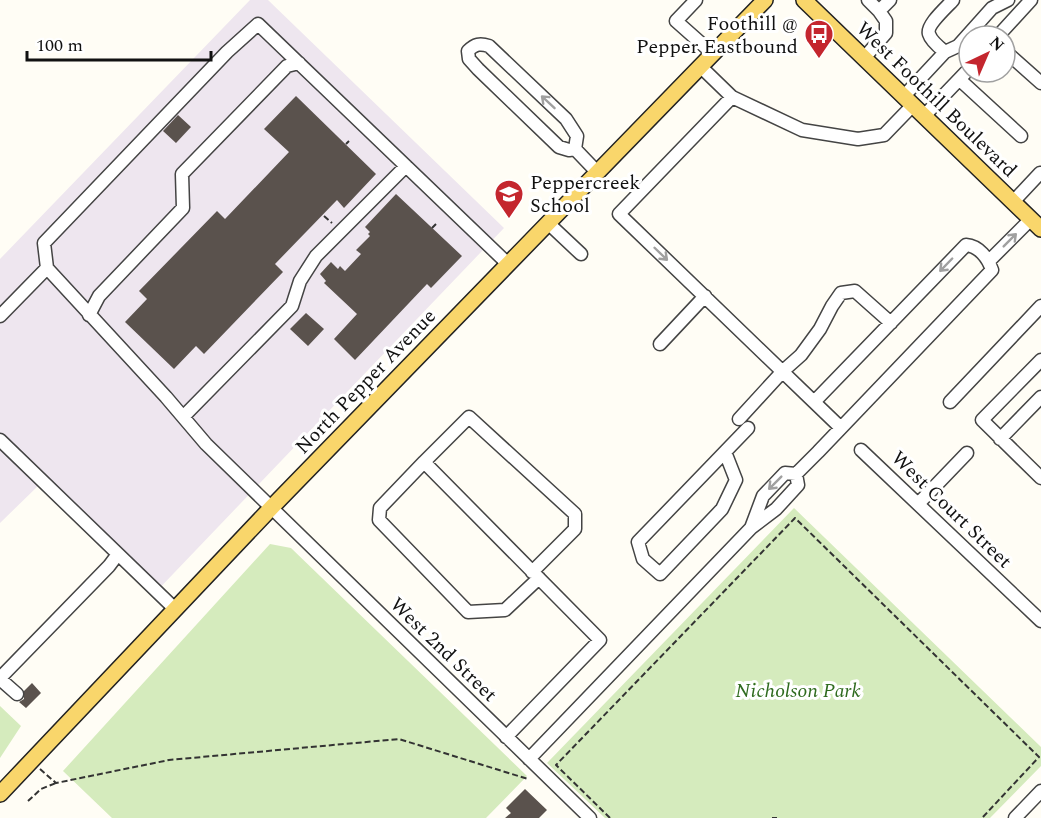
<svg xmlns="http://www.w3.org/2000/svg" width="1041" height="818" font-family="Spectral,serif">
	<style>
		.industrial { fill: #eee6ef }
		.green { fill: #d5ebbd }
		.building { fill: #5a524d }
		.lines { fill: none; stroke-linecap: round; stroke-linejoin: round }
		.minor-casing { stroke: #444; stroke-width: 15 }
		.major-casing { stroke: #222; stroke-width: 18 }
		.path { stroke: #333; stroke-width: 2; stroke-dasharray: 6 3; stroke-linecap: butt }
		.minor { stroke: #fff; stroke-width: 12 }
		.major { stroke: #f9d66b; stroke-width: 15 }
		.oneway { stroke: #a0a0a0 }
		.labels { text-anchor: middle; stroke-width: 6; stroke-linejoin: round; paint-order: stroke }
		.poi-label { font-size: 20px; fill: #111; stroke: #fff; text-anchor: end }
		.street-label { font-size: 20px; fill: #111; stroke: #fff }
		.park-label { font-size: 20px; font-style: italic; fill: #2f6b1f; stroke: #fff }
	</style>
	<rect width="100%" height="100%" fill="#fffdf5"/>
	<!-- industrial -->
	<path class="industrial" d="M250,0h18l236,228 -352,368 -113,-111 -39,38v-264z"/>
	<!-- green -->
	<path class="green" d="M794,508l247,239v19l-51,52h-385l-58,-55z
		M270,544l21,4 236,228 -41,42h-374l-49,-47z
		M0,706l21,20 -21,32z"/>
	<!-- building -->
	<path class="building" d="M296,96l80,78 -32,34 -7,-8 -62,64 8,8 -79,82 -8,-8 -22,23 -49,-47 22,-23 -8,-8 78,-80 8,8 64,-67 -25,-23z
		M178,115l13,12 -15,16 -13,-12z
		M396,194l66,62 -31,32 -4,-4 -72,76 -21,-21 23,-25 -33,-31 2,-2 -6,-7 11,-12 7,7 2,-3 5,5 16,-17 -5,-4 14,-14 -2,-2 2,-2 -5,-5z
		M306,313l18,16 -16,17 -18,-17z
		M32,683l9,10 -15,15 -7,-6 5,-3v-8z
		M525,789l22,21 -8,8h-34l6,-5 -5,-5z"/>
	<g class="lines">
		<!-- minor casing -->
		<g class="minor-casing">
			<path id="minor" d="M696,0l-20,21 36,32
				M868,0l11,11
				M998,36l33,-36
				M1005,51l36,32
				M945,52c-5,-4 -14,-11 -16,-18 -3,-9 18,-27 24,-34
				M864,58l22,-25v-12l-7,-10 11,-11
				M700,66l32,31
				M960,80l61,56
				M904,96l41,-44 13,-6 34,-38 16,-8
				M924,116l45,-47
				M575,149l2,-13 -11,-17 -77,-73c-9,-3 -14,-2 -21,5l1,8 9,10 81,78 10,3 6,-1 22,23
				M1013,202l27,-29 1,1
				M548,223l33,31
				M989,261l42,-42
				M508,264l-250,-240 -31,28 -183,191 3,25 119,129 40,47 384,374
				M89,315l10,-19 84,-88 -1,-34 105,-108 12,-3
				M0,316l47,-48
				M660,344l45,-48
				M1041,360l-59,60 59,58
				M814,402l-195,-188 113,-117 70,33 56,9 26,-4 29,-30
				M950,402l91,-96
				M183,417l109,-111 8,-25 16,-25 90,-90
				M739,419l44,-48 18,-16 19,-26 12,-23 9,-13 14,-2 36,32
				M1000,439l41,-42
				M0,440l175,169
				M861,450l180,171
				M725,452l11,28 -14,29 -62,65 -17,-15 -5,-17 110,-114
				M424,462l-44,46 -1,12 89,92 37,-2 34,-32
				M796,474l22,-22 174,-182c-4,-12 -13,-24 -26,-25l-152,157 27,26
				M918,504l49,-51
				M0,678l109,-112 9,-12
				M0,679l17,15
				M506,737l94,-97 -176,-178 45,-45 106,97v15l-43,43
				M529,759l222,-231 25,-19 22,-24 -2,-11 -11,-1 -22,23 -12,32
				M1015,818l26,-27"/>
		</g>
		<!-- major casing -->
		<g class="major-casing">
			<path id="major" d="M804,0l237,229
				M0,794l272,-287 493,-507"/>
		</g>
		<!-- path -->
		<path class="path" d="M346,144l3,-3
			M324,216l8,7
			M432,228l4,-4
			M40,769l16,14 113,-23 230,-21 129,40
			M28,801l13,-12 15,-6
			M610,818l-54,-53 239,-247 244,239 -57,61
			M772,818h5"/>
		<!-- minor -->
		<use href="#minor" class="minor"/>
		<!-- major -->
		<use href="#major" class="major"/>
	</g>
	<!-- one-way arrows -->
	<defs><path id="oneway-shaft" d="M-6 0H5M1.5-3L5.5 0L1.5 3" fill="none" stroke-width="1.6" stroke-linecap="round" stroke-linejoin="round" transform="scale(1.5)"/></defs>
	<g class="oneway">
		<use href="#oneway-shaft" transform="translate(548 102) rotate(-137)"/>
		<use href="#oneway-shaft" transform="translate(1010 240) rotate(-45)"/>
		<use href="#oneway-shaft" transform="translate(661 254) rotate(44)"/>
		<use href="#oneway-shaft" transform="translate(946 265) rotate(134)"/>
		<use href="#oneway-shaft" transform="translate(775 483) rotate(135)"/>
	</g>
	<!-- icons -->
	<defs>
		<g id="bus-pin" transform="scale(1.5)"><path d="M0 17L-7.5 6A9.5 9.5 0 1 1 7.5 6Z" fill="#c4262e" stroke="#fff"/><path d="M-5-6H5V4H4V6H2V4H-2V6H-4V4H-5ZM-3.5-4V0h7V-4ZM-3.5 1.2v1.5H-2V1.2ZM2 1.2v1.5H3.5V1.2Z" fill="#fff"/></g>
		<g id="school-pin" transform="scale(1.5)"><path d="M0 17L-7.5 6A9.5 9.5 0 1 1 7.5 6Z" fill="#c4262e" stroke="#fff"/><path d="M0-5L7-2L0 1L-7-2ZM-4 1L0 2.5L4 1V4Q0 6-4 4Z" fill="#fff"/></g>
	</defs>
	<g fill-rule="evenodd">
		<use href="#bus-pin" x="819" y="34"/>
		<use href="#school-pin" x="509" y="194"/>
	</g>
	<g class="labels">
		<!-- poi labels -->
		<g class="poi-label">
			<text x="798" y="30">Foothill @<tspan x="798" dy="23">Pepper Eastbound</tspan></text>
			<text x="530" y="189" text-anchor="start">Peppercreek<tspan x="530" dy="23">School</tspan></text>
		</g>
		<!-- street labels -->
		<g class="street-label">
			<text transform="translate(937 99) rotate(44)" y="7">West Foothill Boulevard</text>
			<text transform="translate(365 381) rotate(-46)" y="7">North Pepper Avenue</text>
			<text transform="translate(952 509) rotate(44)" y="7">West Court Street</text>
			<text transform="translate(444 649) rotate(44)" y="7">West 2nd Street</text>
		</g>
		<!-- park labels -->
		<g class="park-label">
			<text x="798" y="697">Nicholson Park</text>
		</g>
	</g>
	<!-- north arrow -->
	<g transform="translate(987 54) rotate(44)"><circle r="28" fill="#ffffff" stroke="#a0a0a0" stroke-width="1.5"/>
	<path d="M0-4.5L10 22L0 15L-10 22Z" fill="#c4262e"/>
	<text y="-9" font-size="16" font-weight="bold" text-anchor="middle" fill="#111111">N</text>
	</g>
	<!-- scale -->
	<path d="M27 51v9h184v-9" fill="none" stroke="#111111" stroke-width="3"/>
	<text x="36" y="51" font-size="18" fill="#111111" stroke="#ffffff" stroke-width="4.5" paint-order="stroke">100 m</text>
</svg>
